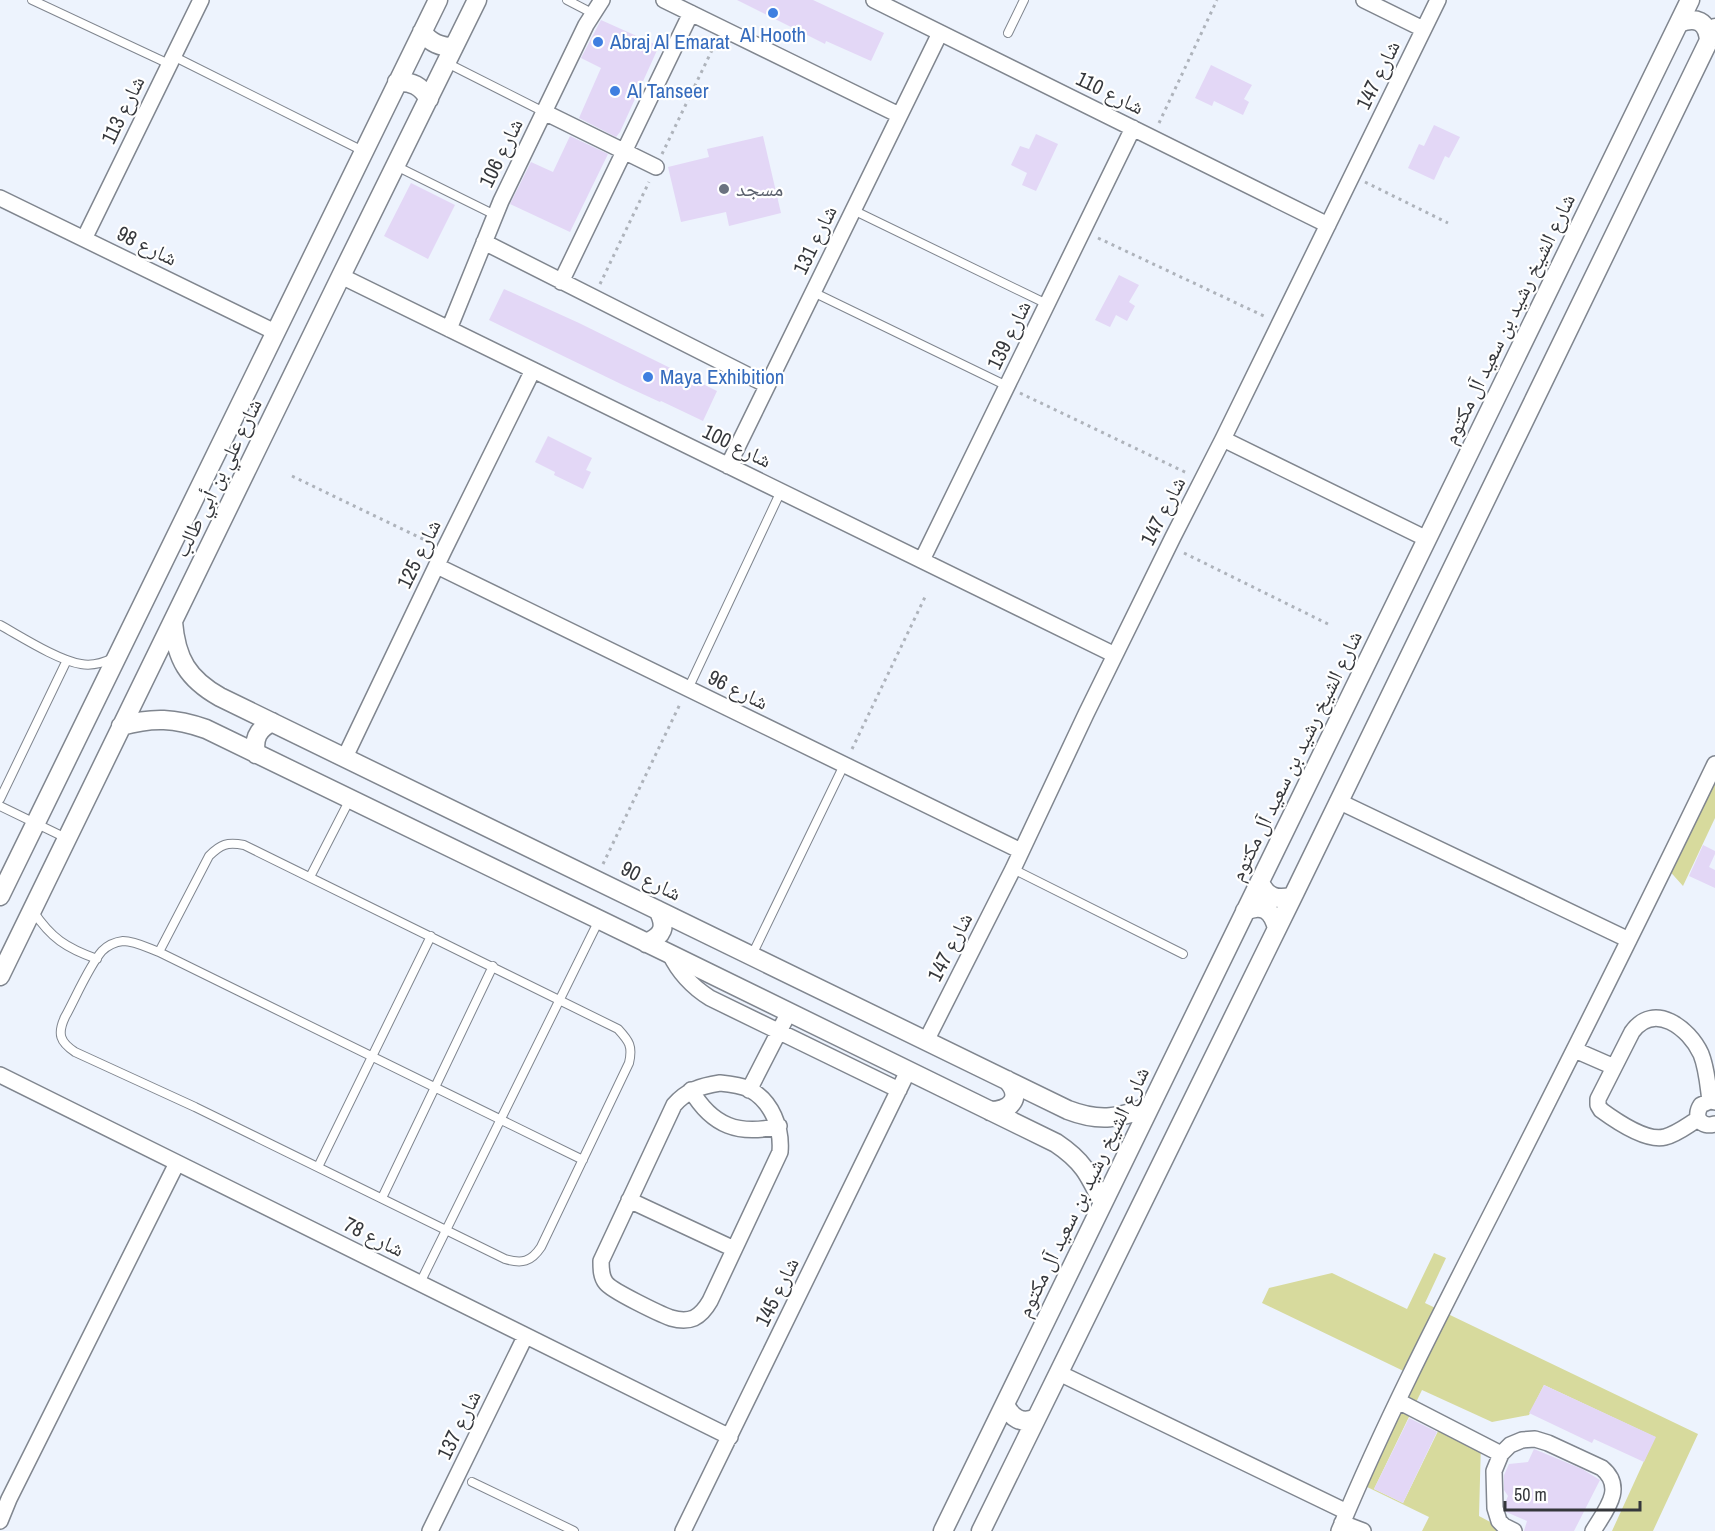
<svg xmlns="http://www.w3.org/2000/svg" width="1715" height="1531" font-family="'Archivo Narrow','Noto Naskh Arabic',sans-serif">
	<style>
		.green { fill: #d7da9d }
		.building { fill: #e3d7f6 }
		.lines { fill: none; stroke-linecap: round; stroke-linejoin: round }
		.service-casing { stroke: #80868f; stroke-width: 10 }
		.minor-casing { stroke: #80868f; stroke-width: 18 }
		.tertiary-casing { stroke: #80868f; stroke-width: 21 }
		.path { stroke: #aeb3bb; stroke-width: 3; stroke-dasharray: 3 4.5; stroke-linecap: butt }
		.service { stroke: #fff; stroke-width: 8 }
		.minor { stroke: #fff; stroke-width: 15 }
		.tertiary { stroke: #fff; stroke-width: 18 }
		.shop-dot { fill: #3f7fe0; stroke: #fff; stroke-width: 2 }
		.worship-dot { fill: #6b7280; stroke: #fff; stroke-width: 2 }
		.labels { text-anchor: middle; stroke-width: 4.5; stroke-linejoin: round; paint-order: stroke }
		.shop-label { font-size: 21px; fill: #366cbe; stroke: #fff; text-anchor: start }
		.street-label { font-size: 21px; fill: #35373b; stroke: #fff }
		.worship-label { font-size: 21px; fill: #5b616d; stroke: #fff; text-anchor: start }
	</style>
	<rect width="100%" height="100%" fill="#edf3fd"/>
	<!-- green -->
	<path class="green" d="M1715,767v51l-32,68 -17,-19z
		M1434,1253l12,5 -21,45 273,131 -45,97h-41l43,-94 -111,-52 -15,30 -37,7 -70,-32 -48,99 29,14 38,-78 40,17 -2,74 28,15h-85l7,-14 -66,-32 53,-108 -154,-74 7,-15 63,-15 75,36z"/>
	<!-- building -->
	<path class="building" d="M737,0h76l71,33 -13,28 -45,-20 -1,3z
		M601,20l58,26 -39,86 -4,5 -37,-19 22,-50 -20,-10z
		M1211,65l41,20 -8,14 5,3 -6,13 -29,-14 -2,5 -17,-8z
		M1434,125l26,12 -11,21 -4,-2 -11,24 -26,-12 11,-24 5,2z
		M1036,134l22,10 -22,47 -14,-6 5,-12 -16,-8 9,-19 9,3z
		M570,136l38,18 -38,78 -60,-28 21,-42 22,10z
		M763,136l18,77 -52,13 -3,-14 -45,10 -13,-55 41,-10 -2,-8z
		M411,183l44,22 -27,54 -44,-23z
		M1119,275l20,10 -10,17 6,4 -8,15 -11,-6 -6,12 -15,-7z
		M504,289l75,34 138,68 -14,30 -42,-20 -1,1 -37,-17 -134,-65z
		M548,436l44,22 -6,12 5,2 -8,17 -29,-14 1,-3 -20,-10z
		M1703,845l12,6v3l-6,13 6,3v18l-26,-12z
		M1544,1385l112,52 -12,25 -50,-23 -2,4 -63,-30z
		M1409,1418l28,14 -34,71 -29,-14z
		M1534,1449l48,20 18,11 -26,51h-50l3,-10 -21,-9 -1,-9 3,-7 -4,-6v-15l5,-11 19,-2z"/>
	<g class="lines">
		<!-- service casing -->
		<g class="service-casing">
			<path id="service" d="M32,0l137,64
				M567,0l25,13
				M1008,33l16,-33
				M173,56l190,95
				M447,63l97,49
				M396,166l99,49
				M853,210l194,94
				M813,292l194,94
				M0,625c20,11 59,36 81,39 11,2 22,-1 32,-6
				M688,689l93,-198
				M0,799l67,-139
				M0,806l66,32
				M1013,869l170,85
				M310,877l40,-78
				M33,911c18,27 33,37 64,48
				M159,952l50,-96c12,-12 18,-14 35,-11l374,184c11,12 15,17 11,34l-88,184c-10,15 -19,17 -36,12l-310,-152 -120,-55c-15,-10 -18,-18 -10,-35 10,-18 24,-51 37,-66 6,-6 13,-9 21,-10 12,0 25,7 36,11l424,208
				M752,955l92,-190
				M318,1167l113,-231
				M382,1198l111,-232
				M420,1283l179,-363
				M472,1482l102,49"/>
		</g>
		<!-- minor casing -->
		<g class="minor-casing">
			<path id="minor" d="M664,0l235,115
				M874,0l454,225
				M1364,0l59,29
				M544,112l112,55
				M0,198l275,134
				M84,239l117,-239
				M484,242l283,143
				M341,276l774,379
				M561,282l130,-269
				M449,329l52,-128 85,-176 16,-25
				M1223,439l204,100
				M728,466l212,-433
				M922,560l211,-432
				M437,566l584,285
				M345,757l99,-207 89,-180
				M1338,801l291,139
				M670,954c9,19 21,32 40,44l189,92
				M926,1041l87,-172 73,-155 87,-177 50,-98 215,-439
				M1575,1050l39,17
				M0,1075l730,362
				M720,1083c10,1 20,2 29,6 23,12 33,39 31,63l-70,149c-4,7 -8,13 -16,17 -7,3 -16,2 -23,0 -11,-4 -59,-27 -65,-35 -5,-6 -5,-14 -5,-22l73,-156c13,-15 27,-19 46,-22z
				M691,1090c21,36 48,46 88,36
				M749,1090l40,-78
				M1715,1102l-5,-1 -9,4c-8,12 0,23 14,19
				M1698,1119c-10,6 -21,15 -33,18 -18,5 -49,-16 -64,-27l-3,-5v-6l34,-67c22,-31 57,-4 69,22 6,15 7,32 9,47
				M629,1200l105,49
				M1059,1373l288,139
				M1398,1401l103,53
				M0,1521l9,-22 168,-336
				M1342,1523l21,8
				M430,1531l95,-194
				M683,1531l225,-460
				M1339,1531c50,-120 111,-236 170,-352 70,-138 139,-276 206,-415
				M1514,1531l-10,-5 -5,-5 -4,-13 -1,-37 7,-17 9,-9 12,-5 13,-1 13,4 54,25c24,20 3,43 -9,63"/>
		</g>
		<!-- tertiary casing -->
		<g class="tertiary-casing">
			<path id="tertiary" d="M1679,23c17,-7 28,-2 30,17
				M422,32c9,11 18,15 32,15
				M397,82c15,-1 24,4 32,17
				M173,622c3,37 15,57 47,75l848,413c31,12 53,9 83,-5
				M121,726c32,-9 54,-8 85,3l464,225 386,189c27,18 33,31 47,60
				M256,754c-3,-16 2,-25 16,-32
				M1260,882c6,15 17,19 33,14
				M0,896l438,-896
				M1245,911c18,-8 27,-1 32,17
				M646,943c17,-7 21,-16 12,-33
				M0,976l341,-700 136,-276
				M990,1111c21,0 33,-14 17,-31
				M1005,1404c6,14 17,21 31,14
				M943,1531l747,-1531
				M981,1531l312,-635 422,-868"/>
		</g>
		<!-- path -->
		<path class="path" d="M1159,123l58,-123
			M662,154l53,-110
			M1365,182l83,41
			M1098,238l168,79
			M600,284l49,-102
			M1020,393l167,80
			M292,476l137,66
			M1184,553l144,71
			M852,749l73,-152
			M603,864l78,-162"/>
		<!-- service -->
		<use href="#service" class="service"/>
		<!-- minor -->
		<use href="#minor" class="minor"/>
		<!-- tertiary -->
		<use href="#tertiary" class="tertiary"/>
	</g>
	<!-- markers -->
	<g class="shop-dot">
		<circle cx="773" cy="13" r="6"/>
		<circle cx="598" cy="42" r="6"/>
		<circle cx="615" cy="91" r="6"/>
		<circle cx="648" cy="377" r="6"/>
	</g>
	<circle class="worship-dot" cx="724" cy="189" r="6"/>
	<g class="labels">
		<!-- shop labels -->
		<g class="shop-label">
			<text x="773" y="42" text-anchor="middle">Al Hooth</text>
			<text x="610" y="49">Abraj Al Emarat</text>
			<text x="627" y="98">Al Tanseer</text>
			<text x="660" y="384">Maya Exhibition</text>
		</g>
		<!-- street labels -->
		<g class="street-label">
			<text transform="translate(1378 75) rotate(-64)" y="7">شارع 147</text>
			<text transform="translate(1110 93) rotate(26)" y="7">شارع 110</text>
			<text transform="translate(123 110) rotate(-64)" y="7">شارع 113</text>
			<text transform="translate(501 153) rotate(-64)" y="7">شارع 106</text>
			<text transform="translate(815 240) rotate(-64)" y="7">شارع 131</text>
			<text transform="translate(147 246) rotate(26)" y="7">شارع 98</text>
			<text transform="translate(1509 319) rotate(-64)" y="7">شارع الشيخ رشيد بن سعيد آل مكتوم</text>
			<text transform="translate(1009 335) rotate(-64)" y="7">شارع 139</text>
			<text transform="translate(737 446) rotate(26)" y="7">شارع 100</text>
			<text transform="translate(218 478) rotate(-64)" y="7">شارع علي بن أبي طالب</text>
			<text transform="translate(1163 511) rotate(-63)" y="7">شارع 147</text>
			<text transform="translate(419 554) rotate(-64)" y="7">شارع 125</text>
			<text transform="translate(738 690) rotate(26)" y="7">شارع 96</text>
			<text transform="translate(1296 756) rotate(-64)" y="7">شارع الشيخ رشيد بن سعيد آل مكتوم</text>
			<text transform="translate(651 881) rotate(26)" y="7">شارع 90</text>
			<text transform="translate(950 947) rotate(-63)" y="7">شارع 147</text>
			<text transform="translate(1083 1192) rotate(-64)" y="7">شارع الشيخ رشيد بن سعيد آل مكتوم</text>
			<text transform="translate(374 1237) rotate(26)" y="7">شارع 78</text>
			<text transform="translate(777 1292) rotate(-64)" y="7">شارع 145</text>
			<text transform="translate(459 1425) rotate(-64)" y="7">شارع 137</text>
		</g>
		<!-- worship labels -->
		<g class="worship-label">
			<text x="736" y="196">مسجد</text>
		</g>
	</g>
	<!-- scale -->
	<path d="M1505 1501v9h135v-9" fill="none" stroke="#35373b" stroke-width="3"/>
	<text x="1514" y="1501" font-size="18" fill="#35373b" stroke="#ffffff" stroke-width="4.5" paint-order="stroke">50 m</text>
</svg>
